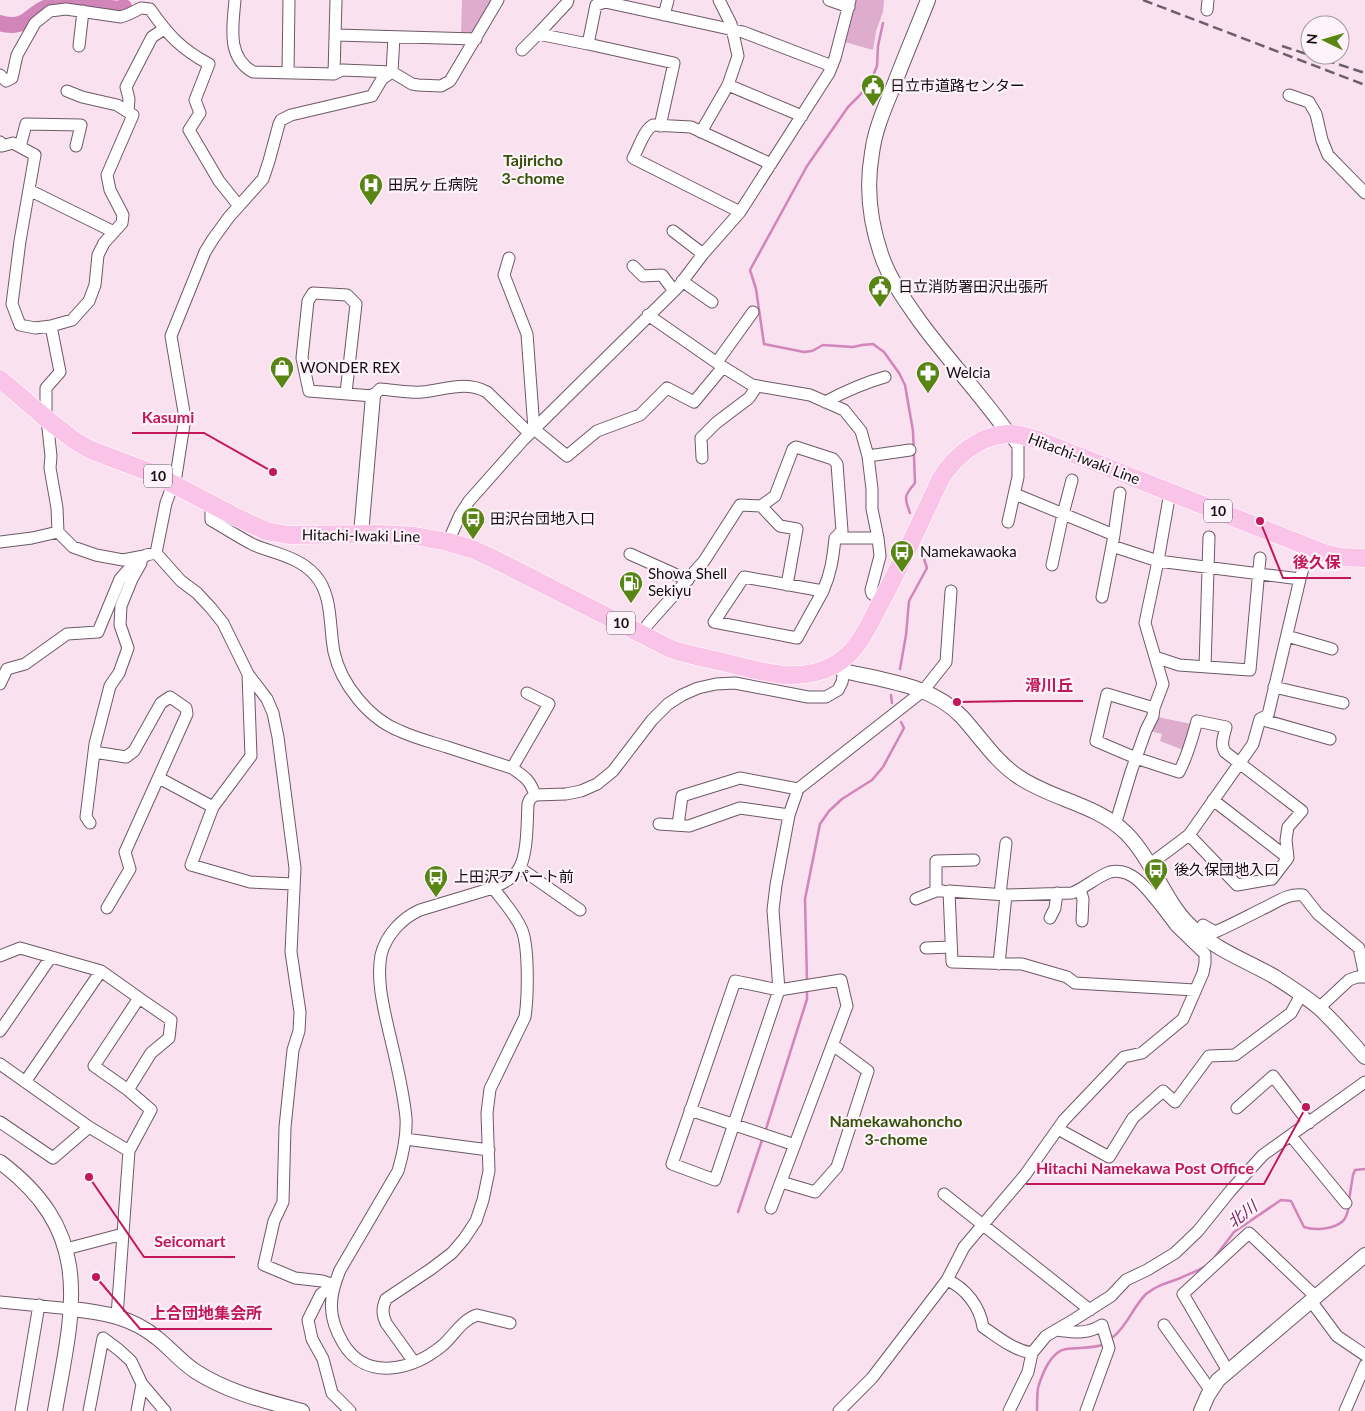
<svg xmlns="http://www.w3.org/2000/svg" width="1365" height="1411" font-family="Lato,'Noto Sans JP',sans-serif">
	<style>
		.green { fill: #deadcd }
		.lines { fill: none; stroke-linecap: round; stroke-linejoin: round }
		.stream { stroke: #d285b8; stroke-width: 2.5 }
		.river { stroke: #d285b8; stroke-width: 16 }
		.minor-casing { stroke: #6d5966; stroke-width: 13 }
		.tertiary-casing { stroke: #6d5966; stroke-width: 16 }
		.primary-casing { stroke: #fff; stroke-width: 19 }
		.minor { stroke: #fff; stroke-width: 11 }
		.tertiary { stroke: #fff; stroke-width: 14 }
		.primary { stroke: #fac3e8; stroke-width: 18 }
		.rail { stroke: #6d5f67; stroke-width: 2.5; stroke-dasharray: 10 5; stroke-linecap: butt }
		.labels { text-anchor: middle; stroke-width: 4.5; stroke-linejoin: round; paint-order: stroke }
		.shield { fill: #fdf3f9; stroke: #5b5358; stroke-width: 1 }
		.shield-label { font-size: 14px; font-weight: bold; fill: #160e13 }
		.poi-label { font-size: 15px; fill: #160e13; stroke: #fdf3f9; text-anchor: start }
		.street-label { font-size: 15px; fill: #160e13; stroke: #fdf3f9 }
		.neighbourhood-label { font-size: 16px; font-weight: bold; fill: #35520b; stroke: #fdf3f9 }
		.water-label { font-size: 16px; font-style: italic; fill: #791f62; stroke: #fdf3f9 }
		.leader { fill: none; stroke: #c2185b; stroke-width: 2 }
		.callout-dot { fill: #c2185b; stroke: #fdf3f9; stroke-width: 2 }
		.callout-label { font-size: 16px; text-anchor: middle; font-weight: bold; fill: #c2185b; stroke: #fdf3f9; stroke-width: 4.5; stroke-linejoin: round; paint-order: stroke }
	</style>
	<rect width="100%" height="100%" fill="#f9e1f0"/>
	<!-- green -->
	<path class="green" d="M462,0h32l-17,31 -5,2h-11z
		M850,0h34l-1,12 -7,19 -3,19 -32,-9z
		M1153,716l43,9 -10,26 -26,-10 2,-7 -16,-4z"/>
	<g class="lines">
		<!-- stream -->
		<path class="stream" d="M883,23l-5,23 -1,20 -7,17 -11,13 -11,11 -41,59 -57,104 6,19 8,55 40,8 8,-1 11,-6 30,2 9,-2 11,-1 11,8 15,21 6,12 8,46 2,52c-11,13 -11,14 -5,30
			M900,669l6,-34 3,-34 18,-33 -7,-21
			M891,695l1,8
			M807,981l-2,-82 15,-75 9,-13 13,-12 30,-19 11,-13 21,-39 -3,-6
			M765,1132l42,-133v-10
			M1349,1200l4,-25 2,-5 10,-1
			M738,1212l25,-75
			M1215,1257l19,-25 47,-32 10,1 13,26c11,4 30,2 39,-6 4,-4 5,-10 6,-15
			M1113,1337c14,-11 20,-30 33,-43 10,-8 20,-11 32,-15 9,-4 19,-8 28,-13
			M1037,1411c0,-7 0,-16 1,-23 4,-14 13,-37 28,-39 14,-2 26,0 39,-5"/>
		<!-- river -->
		<path class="river" d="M0,23c4,2 6,2 11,2 17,0 20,-11 34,-17 18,-8 52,-2 73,1l6,-2"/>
		<!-- minor casing -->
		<g class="minor-casing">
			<path id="minor" d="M235,0c-2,25 -9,57 18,72l81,2 8,-4 50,2 20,12 6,1 23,1 9,-5 48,-81
				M568,0l-1,3 -29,31 50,10
				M829,0l20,7
				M1207,10l1,-10
				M664,15l4,-15
				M336,35l140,4
				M79,46l4,-35
				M522,50l16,-16
				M288,73l1,-73
				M334,74l2,-74
				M0,75l6,6 6,-3 5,-23 18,-32 15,-12 16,-2 55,8 8,-3 12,-6 9,1c18,26 31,40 59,55l-14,36 5,13 -11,17 30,51 20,25
				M728,85l74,31
				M1289,95l20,7 7,12 6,26 6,15 37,38
				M128,112l1,-13 -3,-12 26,-50 12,-8
				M660,126l14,-63 -86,-19 8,-39 9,-3 138,30 89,34
				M701,132l27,-47 10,-29 -7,-32 -12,-24
				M0,142l2,4 11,-3 22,12 -15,86 -8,63 8,21 15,3 16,-2 9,46 -14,16v22l5,46 -1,12 7,40 1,24
				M20,147l6,-23 55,1 -5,21
				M29,190l85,42
				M740,212l-107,-54c6,-10 10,-27 20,-33l38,2 80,37
				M673,231l30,23
				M509,258l-5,17 23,59 7,95 33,27 30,-25 43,-16 27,-27 27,14 29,-35
				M633,266l10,10 19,-1 12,16
				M682,281l30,21
				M648,315l75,52 29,18 58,10 34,15 17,21 7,25 4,33v20l6,29h-43c-2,20 -4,35 -12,53l-79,-14 -30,45 83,16 26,-47
				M51,326l21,-6 17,-19 6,-16 3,-30 6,-12 18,-20 1,-8 -13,-25 -3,-15 26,-60 -16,-10 -35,-8 -15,-6
				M717,362l36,-50
				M346,393l10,-89 -9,-9 -34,-2 -5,8 -6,57 7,33 64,5 7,-7c14,1 29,4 42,3 23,-2 43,-12 65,0l42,41
				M825,402c19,-10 38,-19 60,-25
				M1008,433l10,13v31l-10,45
				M868,456l42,-6
				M702,458l-1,-20 15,-15 33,-25 8,-12
				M1171,493l-2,5 -11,63 -13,62 18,61 -9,24 -47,-14 -11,47 40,17 43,14c9,-17 13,-33 18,-51l29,6c-2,9 -6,17 -1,25l77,59 -14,16 -2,13 2,18
				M1015,494l99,41 -2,11 46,15 142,18 9,-32
				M211,503v17c14,8 29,18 43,25 22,9 45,12 61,30 18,20 14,52 19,77 7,32 35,67 66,79 15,7 31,11 47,16 22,7 43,14 65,21 13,9 18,12 23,27
				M761,506l19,20 17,3 -10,56
				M1114,535l6,-42
				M878,538l2,18 -9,34 1,4 11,5
				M0,542l32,-4 26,-6 15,15 23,8 27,5 21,-4
				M448,542l12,-27 9,-14 54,-61 155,-153 25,-33 37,-42 89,-139 6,-15 15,-58
				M156,553l25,28 16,12 14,15 12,15 25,51 19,25 6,14 5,24 17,131 -4,84 9,60 -1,19 -6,19 -8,77 -2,75 -9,19 -10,44 31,13 27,3 12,4
				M630,554l58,26
				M1052,565l11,-51 9,-34
				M1102,597l10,-51
				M642,634l6,-10 56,-63 36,-56 21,1 14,-10 18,-47 3,-2 37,12 4,5 5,67 -7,7
				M1287,636l45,13
				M1155,657l24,8 71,5 10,-112
				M1205,667l4,-130
				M248,674l3,82 -38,51 -22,58 59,17 44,2
				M0,684l7,-15 18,-5 42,-30 31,-2 22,-53 7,-8 19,-16 10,-2 10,-50 10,-27 9,-58 -14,-82 34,-84 8,-13 16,-22 34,-38 6,-18 10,-37 2,-4 10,-5 81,-19 10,-17 10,-7 2,-35
				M1274,687l69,16
				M1260,719l70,20
				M94,752l32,5 8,-6 27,-48 9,-6 16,11 1,6 -62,138 5,17 -23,39
				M512,768l37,-64 -22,-11
				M159,778l54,29
				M90,823l-4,-6 9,-73 15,-58 9,-13 9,-25 -8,-23 1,-19 11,-27 9,-16
				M659,824l30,2 51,-18 49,7
				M678,825l4,-29 58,-18 58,11
				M1115,825l16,-53 15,-42 7,-14 1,-8
				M1189,835l48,50 35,-6 16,-21 -75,-58
				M1149,865l40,-30 64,-91 7,-25 8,-4 32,-136
				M520,868l60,42
				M1080,890l3,9 -1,22
				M936,891v-30l38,-1
				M1000,894l6,-51
				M916,899l20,-8h7
				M1050,918l5,-10 2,-15
				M1176,926c-10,-13 -31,-43 -44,-50 -6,-4 -15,-6 -22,-4 -14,5 -25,16 -38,21l-66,2 -57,-4 3,71 70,2 45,13 8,6 120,7
				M1198,933l5,-8 12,7c16,-7 31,-15 47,-23 14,-6 25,-16 41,-14l15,19 41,34 6,28
				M926,948l25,-1
				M0,956l20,-8 81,23 38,27 -45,68 34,24 23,20 -22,41
				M999,964l7,-69
				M1319,1008l30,-28 8,-3h8
				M0,1031l51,-74
				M0,1064l89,63 40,24 -12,165
				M25,1082l76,-111
				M128,1090l23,-37 18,-15 2,-18 -32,-22
				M1237,1108l36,-32 36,47
				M690,1110l105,35
				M0,1122l53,36 36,-31
				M1058,1129l51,28 24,-39 30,-27 12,11 34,-46 26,-1 56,-42 10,-18
				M1291,1136l55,67
				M405,1139l84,11
				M781,1182l34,10 22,-25 31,-96 -35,-26
				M944,1194l146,116
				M771,1208l76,-202 -6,-26 -62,10 -44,-9 -63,183 43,16 64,-190 -6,-80 3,-25 13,-70 9,-26 125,-98 23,-29 5,-71
				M66,1249l57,-15
				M947,1280c19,8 33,27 36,47 15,10 30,23 49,26
				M334,1285l-13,9 -13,26 4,19 11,20 9,34 18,18
				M1311,1301l26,35 28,19
				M0,1302l71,7
				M510,1323l-33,-8c-15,5 -23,20 -34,30 -30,25 -77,37 -100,-2 -16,-27 -14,-46 -3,-73l58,-99c5,-17 9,-35 8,-53 -3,-32 -12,-64 -19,-95 -5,-22 -10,-45 -6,-68 5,-20 21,-37 39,-45l73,-22c10,-5 19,-9 25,-18 10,-13 9,-50 10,-66l2,-5 5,-4 31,-1 15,-3 16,-7 16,-13 39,-51 16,-16 14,-9 16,-7 18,-4 19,-1 73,14h18l12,-7 4,-8 2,-11
				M1164,1325l47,66
				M1056,1330c18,2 30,5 46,-5l7,23 -23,63
				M414,1362l-28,-39c-4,-9 -4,-15 0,-24l45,-30 21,-16 12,-14 12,-18 7,-21 6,-29 -2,-58 3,-24 35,-72c3,-20 4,-69 -3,-87 -6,-15 -19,-29 -29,-42
				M1228,1371l-45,-77 66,-61 67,64
				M142,1384l23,27
				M21,1411l18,-106
				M89,1411l14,-73 16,12 12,11 11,23 -5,27
				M839,1411l33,-33 75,-98 17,-33 61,-72 39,-55 60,-63 18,-4 41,-34 20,-46 2,-10v-9l-29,-28 6,-8
				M1009,1411l19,-39 4,-19 14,-17 29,-17 36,-23 15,-16 21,-10 28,-17 23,-22 33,-41 32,-35 102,-73
				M1345,1411l20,-46"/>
		</g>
		<!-- tertiary casing -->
		<g class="tertiary-casing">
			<path id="tertiary" d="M928,0c-11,28 -23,56 -34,85 -9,22 -19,44 -22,68 -6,34 -2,69 9,101 8,25 25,48 40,69 28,38 60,72 87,110
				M361,534l12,-138
				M834,665l10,6c41,10 88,14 118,46 19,21 34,45 57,60 34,23 77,27 107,56 29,29 38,72 70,98 23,20 53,31 79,46 14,9 30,19 43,30 17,15 32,34 47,50
				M0,1162c96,72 73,147 55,249
				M71,1309c31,3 61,8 86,29 13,10 24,24 38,33 32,21 70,30 107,40
				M1201,1411l7,-16 10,-15 147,-125"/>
		</g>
		<!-- primary casing -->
		<g class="primary-casing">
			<path id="primary" d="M0,379l48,41 27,21 16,9 61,23 84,44 30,14 23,4 91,-1 35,2 33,6 24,7 20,9 179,91c17,6 35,9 52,13 37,9 75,23 111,3 25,-13 36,-43 49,-67 21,-39 39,-80 58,-120 15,-23 38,-42 66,-44 11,-1 21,3 31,6l286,113 17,4 24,1"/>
		</g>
		<!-- minor -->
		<use href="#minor" class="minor"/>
		<!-- tertiary -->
		<use href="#tertiary" class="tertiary"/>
		<!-- primary -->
		<use href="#primary" class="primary"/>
		<!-- rail -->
		<path class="rail" d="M1143,0l222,85
			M1282,46l83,27"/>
	</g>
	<!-- icons -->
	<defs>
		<g id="civic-pin" transform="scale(1.25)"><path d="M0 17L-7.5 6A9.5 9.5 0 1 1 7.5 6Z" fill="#588514" stroke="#fdf3f9"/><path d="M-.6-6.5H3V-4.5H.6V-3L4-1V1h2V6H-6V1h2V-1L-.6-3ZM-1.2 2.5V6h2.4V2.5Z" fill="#fff"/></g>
		<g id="hospital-pin" transform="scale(1.25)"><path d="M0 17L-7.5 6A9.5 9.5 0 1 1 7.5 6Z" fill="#588514" stroke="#fdf3f9"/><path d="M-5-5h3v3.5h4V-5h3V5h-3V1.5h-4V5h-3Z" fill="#fff"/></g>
		<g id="shop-pin" transform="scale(1.25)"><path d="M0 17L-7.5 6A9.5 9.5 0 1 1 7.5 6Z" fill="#588514" stroke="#fdf3f9"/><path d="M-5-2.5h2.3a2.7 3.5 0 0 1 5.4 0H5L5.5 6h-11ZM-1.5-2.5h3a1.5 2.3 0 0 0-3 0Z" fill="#fff"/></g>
		<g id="pharmacy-pin" transform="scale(1.25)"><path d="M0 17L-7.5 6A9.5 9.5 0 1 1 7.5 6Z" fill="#588514" stroke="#fdf3f9"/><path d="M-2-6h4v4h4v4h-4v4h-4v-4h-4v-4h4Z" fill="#fff"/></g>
		<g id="bus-pin" transform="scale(1.25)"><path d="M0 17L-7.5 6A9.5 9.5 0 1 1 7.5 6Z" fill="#588514" stroke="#fdf3f9"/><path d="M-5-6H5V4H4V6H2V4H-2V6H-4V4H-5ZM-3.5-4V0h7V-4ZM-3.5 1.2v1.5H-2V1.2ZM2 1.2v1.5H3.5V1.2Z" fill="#fff"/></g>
		<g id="fuel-pin" transform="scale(1.25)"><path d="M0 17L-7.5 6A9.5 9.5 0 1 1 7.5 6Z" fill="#588514" stroke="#fdf3f9"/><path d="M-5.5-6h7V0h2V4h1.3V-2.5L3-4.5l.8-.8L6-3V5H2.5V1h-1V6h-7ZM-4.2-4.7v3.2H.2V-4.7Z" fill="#fff"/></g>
	</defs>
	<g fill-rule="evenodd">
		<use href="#civic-pin" x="873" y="86"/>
		<use href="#hospital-pin" x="371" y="185"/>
		<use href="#civic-pin" x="880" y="287"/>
		<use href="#shop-pin" x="282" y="368"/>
		<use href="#pharmacy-pin" x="928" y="373"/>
		<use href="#bus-pin" x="473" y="519"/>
		<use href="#bus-pin" x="902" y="552"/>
		<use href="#fuel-pin" x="631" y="583"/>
		<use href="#bus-pin" x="1156" y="870"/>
		<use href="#bus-pin" x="436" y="877"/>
	</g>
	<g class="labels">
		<!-- shield labels -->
		<g class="shield">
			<rect x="144" y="464.5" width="28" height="23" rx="4"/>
			<rect x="1204" y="499.5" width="28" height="23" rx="4"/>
			<rect x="607" y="611.5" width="28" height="23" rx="4"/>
		</g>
		<g class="shield-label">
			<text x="158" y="481">10</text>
			<text x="1218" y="516">10</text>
			<text x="621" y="628">10</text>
		</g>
		<!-- poi labels -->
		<g class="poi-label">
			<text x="890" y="91">日立市道路センター</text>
			<text x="388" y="190">田尻ヶ丘病院</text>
			<text x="898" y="292">日立消防署田沢出張所</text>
			<text x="300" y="373">WONDER REX</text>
			<text x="946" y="378">Welcia</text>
			<text x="490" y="524">田沢台団地入口</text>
			<text x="920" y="557">Namekawaoka</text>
			<text x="648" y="579">Showa Shell<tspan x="648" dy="17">Sekiyu</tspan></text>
			<text x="1174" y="875">後久保団地入口</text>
			<text x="454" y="882">上田沢アパート前</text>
		</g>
		<!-- street labels -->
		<g class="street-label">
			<text transform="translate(1084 459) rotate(21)" y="5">Hitachi-Iwaki Line</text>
			<text transform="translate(361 536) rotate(1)" y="5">Hitachi-Iwaki Line</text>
		</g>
		<!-- neighbourhood labels -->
		<g class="neighbourhood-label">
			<text x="533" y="166">Tajiricho<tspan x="533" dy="18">3-chome</tspan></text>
			<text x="896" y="1127">Namekawahoncho<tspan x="896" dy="18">3-chome</tspan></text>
		</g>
		<!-- water labels -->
		<g class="water-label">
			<text transform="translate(1242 1214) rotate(-37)" y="6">北川</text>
		</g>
	</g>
	<!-- callouts -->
	<path class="leader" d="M273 472L204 433H132M1260 521L1283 578H1351M957 702L1015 701H1083M1306 1107L1264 1184H1026M89 1177L144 1257H235M96 1277L140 1329H272"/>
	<g class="callout-dot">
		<circle cx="273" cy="472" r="5"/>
		<circle cx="1260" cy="521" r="5"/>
		<circle cx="957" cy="702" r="5"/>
		<circle cx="1306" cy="1107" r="5"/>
		<circle cx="89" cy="1177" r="5"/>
		<circle cx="96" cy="1277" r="5"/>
	</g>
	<g class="callout-label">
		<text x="168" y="423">Kasumi</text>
		<text x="1317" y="568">後久保</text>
		<text x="1049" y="691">滑川丘</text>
		<text x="1145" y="1174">Hitachi Namekawa Post Office</text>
		<text x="190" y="1247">Seicomart</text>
		<text x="206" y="1319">上合団地集会所</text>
	</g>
	<!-- north arrow -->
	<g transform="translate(1325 40) rotate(275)"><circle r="24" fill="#fdf3f9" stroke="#a1979d"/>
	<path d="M0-4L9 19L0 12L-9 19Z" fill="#588514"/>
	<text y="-8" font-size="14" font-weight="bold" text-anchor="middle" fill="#160e13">N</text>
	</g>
</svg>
